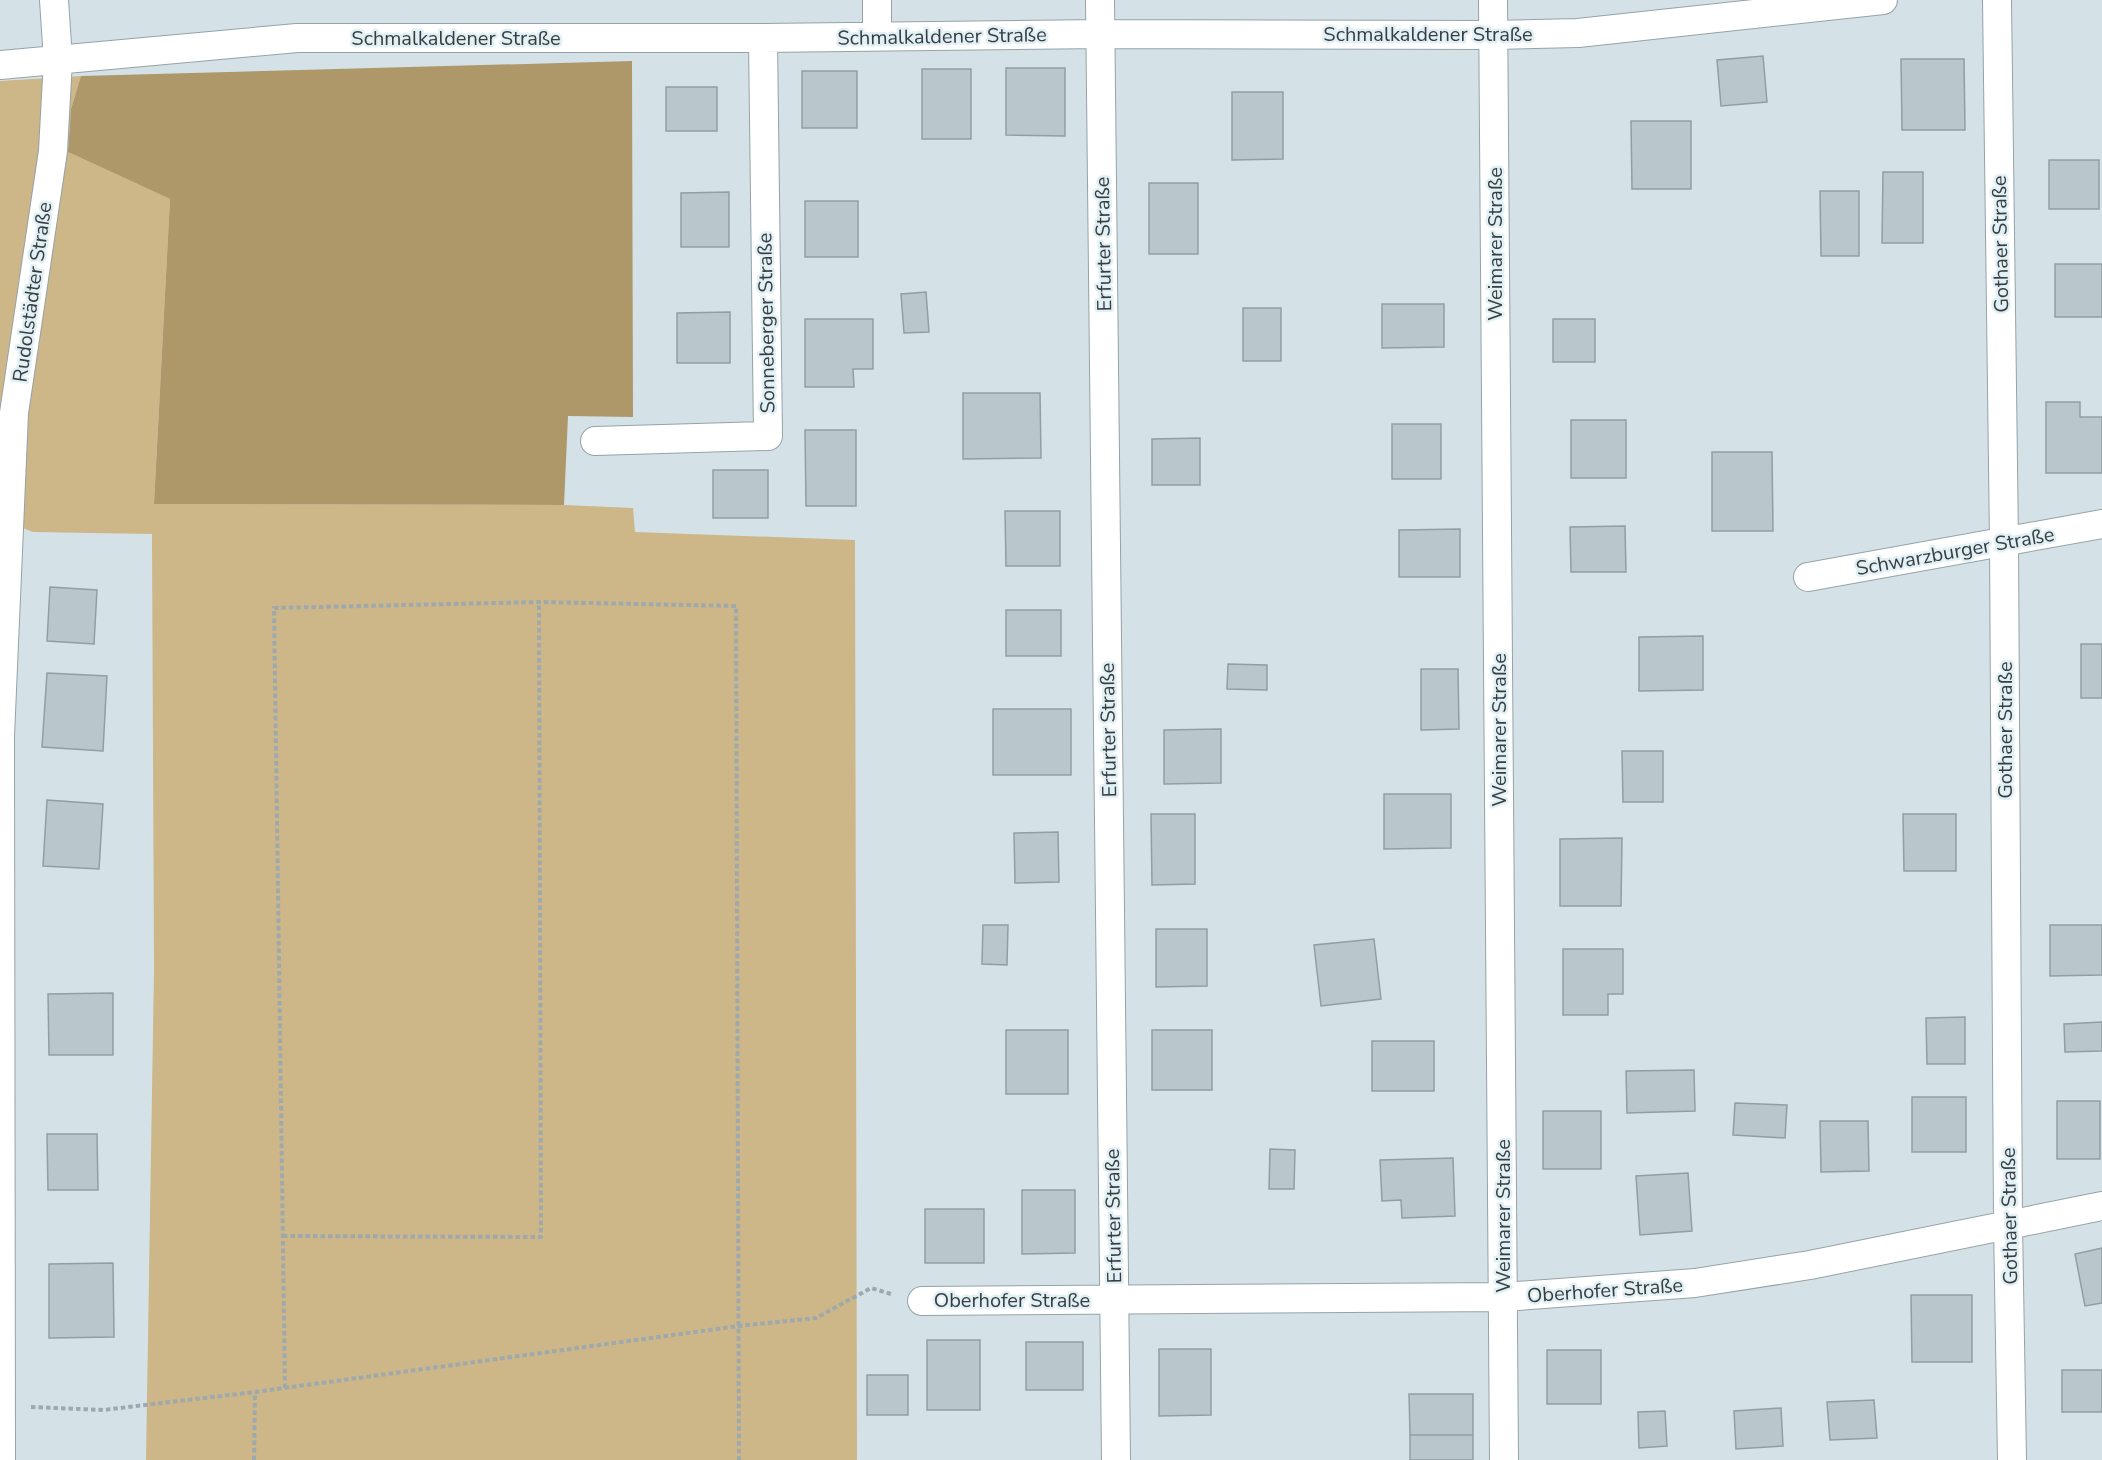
<svg xmlns="http://www.w3.org/2000/svg" width="2102" height="1460" font-family="'Nunito Sans',sans-serif">
	<style>
		.green { fill: #cdb687 }
		.forest { fill: #ae9768 }
		.building { fill: #b9c7cd; stroke: #919ea4; stroke-width: 1.5 }
		.lines { fill: none; stroke-linecap: round; stroke-linejoin: round }
		.street-casing { stroke: #95a3a8; stroke-width: 30 }
		.path { stroke: #9ea9ae; stroke-width: 4; stroke-dasharray: 4.5 3; stroke-linecap: butt }
		.street { stroke: #fff; stroke-width: 28 }
		.labels { text-anchor: middle; stroke-width: 5; stroke-linejoin: round; paint-order: stroke }
		.street-label { font-size: 20px; fill: #383d40; stroke: #e1f0f5 }
	</style>
	<rect width="100%" height="100%" fill="#d4e2e8"/>
	<!-- green -->
	<path class="green" d="M81,76l-10,33 -3,43 102,47 -16,305 410,1 69,3 2,24 220,8 2,920h-711l8,-490 -2,-436 -119,-2 -33,-13v-438z"/>
	<!-- forest -->
	<path class="forest" d="M632,61l1,356 -65,-1 -4,89 -410,-1 16,-305 -102,-47 3,-43 10,-33z"/>
	<!-- building -->
	<path class="building" d="M1763,56l4,46 -46,4 -4,-46z
		M1901,59h63l1,71h-63z
		M1006,68h59v68l-59,-1z
		M922,69h49v70h-49z
		M802,71h55v57h-55z
		M666,87h51v44h-51z
		M1232,92h51v67l-51,1z
		M1631,121h60v68h-59z
		M2049,160h50v49h-50z
		M1883,172h40v71h-41z
		M1149,183h49v71h-49z
		M1820,191h39v65h-38z
		M729,192v55h-48v-54z
		M805,201h53v56h-53z
		M2055,264h47v53h-47z
		M926,292l3,40 -25,1 -3,-39z
		M1382,304h62v43l-62,1z
		M1243,308h38v53h-38z
		M730,312v51h-53v-50z
		M805,319h68v50h-20l1,18h-49z
		M1553,319h42v43h-42z
		M963,393h77l1,65 -78,1z
		M2046,402h34v15h22v56h-56z
		M1571,420h55v58h-55z
		M1392,424h49v55h-49z
		M805,430h51v76h-50z
		M1200,438v47h-48v-46z
		M1712,452h60l1,79h-61z
		M713,470h55v48h-55z
		M1005,511h55v55h-54z
		M1625,526l1,46h-55l-1,-45z
		M1460,529v48h-61v-47z
		M50,587l47,3 -3,54 -47,-3z
		M1006,610h55v46h-55z
		M1703,636v54l-64,1v-54z
		M2081,644h21v54h-21z
		M1228,664l39,1v25l-40,-1z
		M1421,669h37l1,60 -38,1z
		M47,673l60,3 -4,75 -61,-4z
		M993,709h78v66h-78z
		M1221,729v54l-57,1v-54z
		M1622,751h41v51h-40z
		M1384,794h67v54l-67,1z
		M47,800l56,4 -4,65 -56,-3z
		M1151,814h44v70l-43,1z
		M1903,814h53v57h-52z
		M1058,832l1,50 -44,1 -1,-50z
		M1622,838l-1,68h-61v-67z
		M983,925h25l-1,40 -25,-1z
		M2050,925h52v50l-52,1z
		M1156,929h51v57l-51,1z
		M1374,939l7,60 -60,7 -7,-61z
		M1563,949h60v45h-15v21h-45z
		M113,993v62h-64l-1,-61z
		M1965,1017v47h-38l-1,-46z
		M2102,1022v29l-37,1 -1,-28z
		M1006,1030h62v64h-62z
		M1152,1030h60v60h-60z
		M1372,1041h62v50h-62z
		M1694,1070l1,41 -68,2 -1,-42z
		M1912,1097h54v55h-54z
		M2057,1101h43v58h-43z
		M1735,1103l52,2 -2,33 -52,-3z
		M1543,1111h58v58h-58z
		M1820,1121h48l1,50 -48,1z
		M47,1134h50l1,56h-50z
		M1270,1149l25,1 -1,39h-25z
		M1453,1158l2,58 -53,2 -1,-18 -19,1 -2,-41z
		M1688,1173l4,58 -52,4 -4,-59z
		M1022,1190h53v63l-53,1z
		M925,1209h59v54h-59z
		M2102,1248v55l-17,3 -10,-52z
		M113,1263l1,74 -65,1v-74z
		M1911,1295h61v67h-60z
		M927,1340h53v70h-53z
		M1026,1342h57v48h-57z
		M1159,1349h52v66l-52,1z
		M1547,1350h54v54h-54z
		M2062,1370h40v42h-40z
		M867,1375h41v40h-41z
		M1409,1394h64v41h-63z
		M1874,1400l3,38 -47,2 -3,-38z
		M1781,1408l2,38 -47,3 -2,-38z
		M1665,1411l2,35 -28,2 -1,-36z
		M1410,1435h63v25h-63z"/>
	<g class="lines">
		<!-- street casing -->
		<g class="street-casing">
			<path id="street" d="M877,0v36
				M1100,0l16,1460
				M1493,0l11,1460
				M1997,0l7,542 4,682 4,236
				M0,65l297,-27h466l338,-4 392,1 85,-2 305,-33
				M595,441l173,-5 -5,-398
				M1808,577l294,-53
				M922,1301l582,-4 191,-14 115,-18 292,-59
				M1,1460l-1,-724 14,-323 39,-262 5,-91 -4,-60"/>
		</g>
		<!-- path -->
		<path class="path" d="M283,1236l258,1 -2,-635
			M285,1388l-11,-780 265,-6 197,4 3,854
			M31,1407l72,3 152,-18 484,-66 77,-8 55,-30 20,6
			M254,1460l1,-68"/>
		<!-- street -->
		<use href="#street" class="street"/>
	</g>
	<g class="labels">
		<!-- street labels -->
		<g class="street-label">
			<text x="1428" y="41">Schmalkaldener Straße</text>
			<text transform="translate(942 36) rotate(-1)" y="7">Schmalkaldener Straße</text>
			<text x="456" y="45">Schmalkaldener Straße</text>
			<text transform="translate(1103 244) rotate(-91)" y="7">Erfurter Straße</text>
			<text transform="translate(1495 244) rotate(-90)" y="7">Weimarer Straße</text>
			<text transform="translate(2000 244) rotate(-91)" y="7">Gothaer Straße</text>
			<text transform="translate(32 292) rotate(-82)" y="7">Rudolstädter Straße</text>
			<text transform="translate(766 323) rotate(-91)" y="7">Sonneberger Straße</text>
			<text transform="translate(1955 551) rotate(-10)" y="7">Schwarzburger Straße</text>
			<text transform="translate(1108 730) rotate(-91)" y="7">Erfurter Straße</text>
			<text transform="translate(1499 730) rotate(-90)" y="7">Weimarer Straße</text>
			<text transform="translate(2005 730) rotate(-90)" y="7">Gothaer Straße</text>
			<text transform="translate(1113 1216) rotate(-91)" y="7">Erfurter Straße</text>
			<text transform="translate(1503 1216) rotate(-90)" y="7">Weimarer Straße</text>
			<text transform="translate(2009 1216) rotate(-91)" y="7">Gothaer Straße</text>
			<text transform="translate(1605 1290) rotate(-4)" y="7">Oberhofer Straße</text>
			<text x="1012" y="1307">Oberhofer Straße</text>
		</g>
	</g>
</svg>
